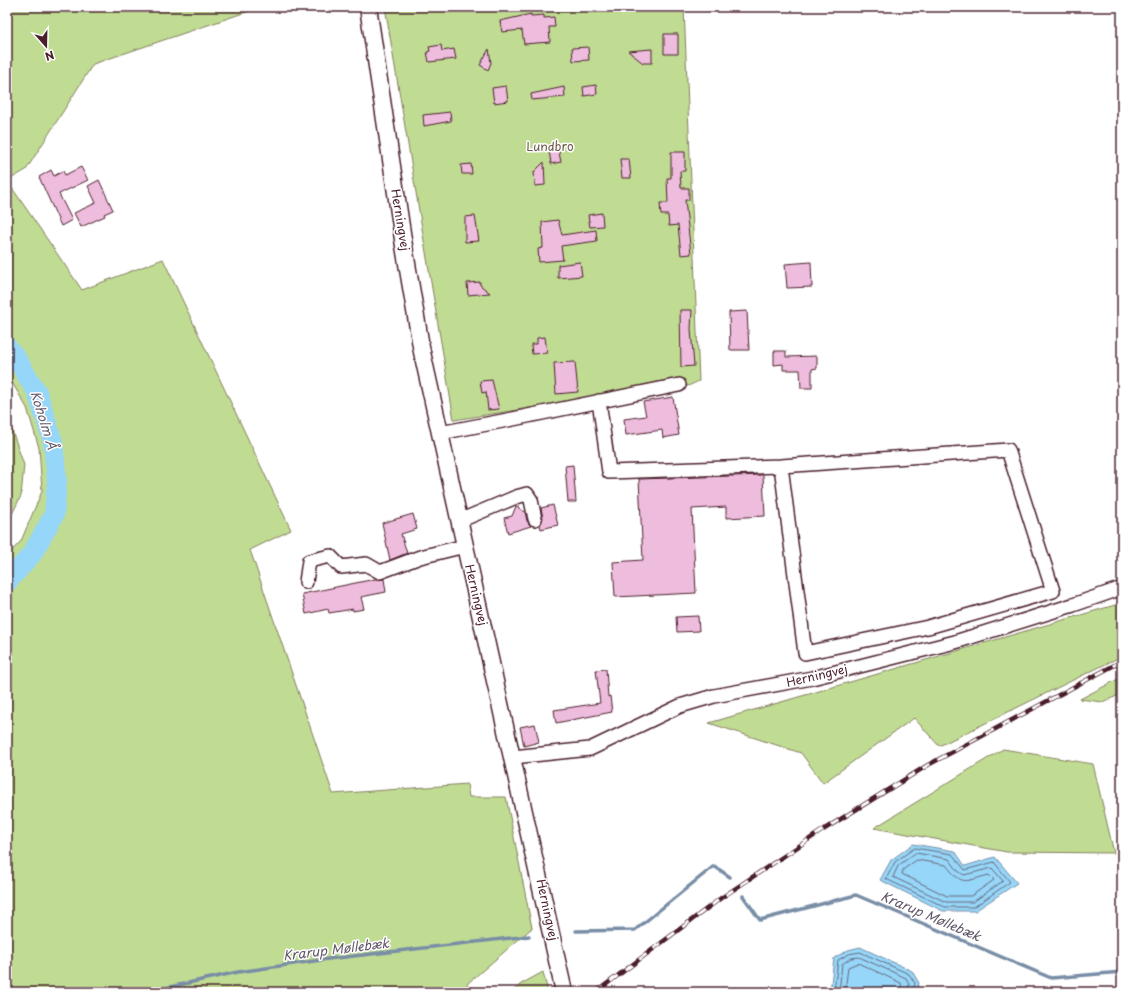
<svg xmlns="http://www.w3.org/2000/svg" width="1129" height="999" font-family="'Playpen Sans',sans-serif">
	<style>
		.green { fill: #c0dc93; stroke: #857e5f }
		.water { fill: #96d6f8; stroke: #788da6 }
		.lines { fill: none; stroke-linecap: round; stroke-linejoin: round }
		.shore { stroke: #68687d; stroke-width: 1 }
		.stream { stroke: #788da6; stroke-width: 3.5 }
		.river { stroke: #96d6f8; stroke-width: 20 }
		.building { fill: #eebdde; stroke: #4a1f2b }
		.minor-casing { stroke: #4a1f2b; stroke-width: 16 }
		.major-casing { stroke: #4a1f2b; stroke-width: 19 }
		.minor { stroke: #fff; stroke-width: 13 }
		.major { stroke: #fff; stroke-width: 16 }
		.rail-casing { stroke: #4a1f2b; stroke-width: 4.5 }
		.rail { stroke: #fff; stroke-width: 3; stroke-dasharray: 9; stroke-linecap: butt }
		.labels { text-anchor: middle; stroke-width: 3; stroke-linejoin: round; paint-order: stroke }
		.park-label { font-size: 12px; fill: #6d584a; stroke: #fff }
		.street-label { font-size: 12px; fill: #4a1f2b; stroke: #fff }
		.water-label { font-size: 13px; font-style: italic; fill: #615668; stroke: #fff }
	</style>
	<rect width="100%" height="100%" fill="#fff"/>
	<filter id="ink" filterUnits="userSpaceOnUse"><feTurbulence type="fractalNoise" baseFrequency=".025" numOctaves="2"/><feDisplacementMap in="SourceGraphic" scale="8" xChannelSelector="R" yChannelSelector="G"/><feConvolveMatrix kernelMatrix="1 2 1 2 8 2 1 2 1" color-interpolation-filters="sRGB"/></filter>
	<g filter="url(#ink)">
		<!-- green -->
		<path class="green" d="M7,7h254l-168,57 -67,106 -19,11z
			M385,7h299l15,374 -11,5 -115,15 -119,19z
			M10,185l72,105 81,-31 128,271 -41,20 83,244 134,-10 2,13h37l26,131 -64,55 -4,9h-457v-436l14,-15 21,-50 -3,-43 -12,-40 -20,-34v-187z
			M7,416l17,49 -3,31 -14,28z
			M1122,603v53l-183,90 -25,-28 -91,65 -22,-30 -92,-30z
			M1122,677v17l-20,8 -22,-3z
			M1003,749l90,15 21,89 -107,-1 -133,-24z
			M543,972l5,20h-36l9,-8z"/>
		<!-- water -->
		<path class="water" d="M913,844l42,7 10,15 30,-9 22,26 -42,28h-32l-63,-31 11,-20z
			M860,947l52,24 7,12 -3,9h-86l4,-34 14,-8z"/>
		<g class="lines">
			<!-- shore -->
			<path class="shore" d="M915,848l37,6 13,16 29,-8 16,20 -36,25h-29l-59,-28 9,-17z
				M916,853l33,6 9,12 6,4 28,-7 11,13 -30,21h-27l-53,-25 5,-11z
				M917,860l29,5c17,22 18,16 43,10l5,5 -23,16h-24l-45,-22 1,-4z
				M834,992l4,-32 11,-6 11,-2 49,22 6,9 -2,9
				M839,992l3,-28 9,-6 8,-1 47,21 3,6 -1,8
				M845,992l3,-25 10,-4 43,20 1,9"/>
			<!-- stream -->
			<path class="stream" d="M743,896l17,24 96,-25 195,83 71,-6
				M576,931l59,-1 79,-64 16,11
				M147,992l91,-20 90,-13 201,-23"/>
			<!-- river -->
			<path class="river" d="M7,347l9,11 21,34 16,50 4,39 -3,34 -22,39 -25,28"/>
		</g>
		<!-- building -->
		<path class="building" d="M531,14v2l13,-1v3l10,-1 1,10h-6l1,15 -26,2 -2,-14 -20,2 -2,-11z
			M664,34h14v20h-14z
			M441,45l1,6 12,-2 2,10 -27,3 -2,-10 3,-1 -1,-4z
			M588,47l1,13 -16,1 -1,-13z
			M489,49l2,14 -3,7 -8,-5z
			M652,49v14h-9l-15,-12z
			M596,85l1,9 -13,2 -1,-9z
			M506,86l2,15 -14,2 -2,-15z
			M564,87l1,10 -33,3 -1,-6z
			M450,112l1,9 -27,5 -1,-11z
			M558,148l3,14 -10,2 -2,-14z
			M671,152h14v19h-5l1,17h8v12h-4l6,54 -10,1 -3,-30 -9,1 -1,-11h-7l-1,-12h8l-1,-25h4z
			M620,159h9l2,19h-9z
			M544,162l1,23 -10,1 -1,-14z
			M471,164l1,10h-10l-1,-9z
			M81,167l7,13 -29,14 13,26 -11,6 -22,-49 12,-7 3,6 9,-5 2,4z
			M99,180l14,30 -9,4 1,2 -24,11 -7,-14 22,-10 -8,-17z
			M602,213l1,13 -13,1 -2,-12z
			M475,216l4,25 -14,1v-25z
			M558,220l4,15 34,-5 1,11 -36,5 2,14 -24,2 -1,-13 5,-1 -1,-26z
			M580,262l2,14 -24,2v-13z
			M811,262l1,25 -25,1 -2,-24z
			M480,282v3l10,8 -22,2 -1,-12z
			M680,310h12l-1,19 3,37 -13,1z
			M747,311l2,39h-19l-1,-38z
			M545,337l2,16 -15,1 -1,-10h6v-6z
			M774,351h12v6l31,-1v12l-5,1v19h-11l-1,-18h-17v-6l-9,1z
			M575,362l3,30 -22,2 -2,-31z
			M492,380l7,29 -11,1 -2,-18 -4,1 -2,-12z
			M673,397l6,38 -16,3 -1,-8 -36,5 -2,-16 22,-3 -3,-14z
			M573,465l3,37h-8l-3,-36z
			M763,475l2,41 -39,2v-11l-34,2 4,84 -81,4 -2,-35 30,-2 -4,-81z
			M553,505l5,20 -17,4 -1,-4 3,-7 -2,-10z
			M516,506l9,6 2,9 4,5 -23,7 -4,-15 8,-2z
			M413,514l4,15 -16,5 6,19 -17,7 -8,-37z
			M375,579h9l2,13 -25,5 3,12 -11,2v-2l-24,4 -1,-4 -22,5 -4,-20z
			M698,616l1,15 -22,1 -1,-15z
			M606,669l2,28 2,-1 2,16 -56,11 -2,-13 46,-7 -4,-33z
			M535,724l4,18 -15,4 -4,-19z"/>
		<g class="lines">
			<!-- minor casing -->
			<g class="minor-casing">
				<path id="minor" d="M599,401l10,71 172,-6 24,187 123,-26 125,-36 -45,-141 -227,16
					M440,433l73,-14 166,-34
					M459,521l57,-24 11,-3 4,6 4,19
					M306,582l3,-21 21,-5 11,11 25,-3 14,8 40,-15 45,-11
					M513,757l77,-8 90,-43 34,-10 98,-18 143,-36 118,-37 49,-17"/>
			</g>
			<!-- major casing -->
			<g class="major-casing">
				<path id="major" d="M368,7l36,239 18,106 142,640"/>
			</g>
			<!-- minor -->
			<use href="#minor" class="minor"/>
			<!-- major -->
			<use href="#major" class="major"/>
			<!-- rail casing -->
			<g class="rail-casing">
				<path id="rail" d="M596,992l125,-94 102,-68 105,-65 194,-104"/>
			</g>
			<!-- rail -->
			<use href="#rail" class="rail"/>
		</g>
	</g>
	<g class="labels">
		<!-- park labels -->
		<g class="park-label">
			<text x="550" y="151">Lundbro</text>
		</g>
		<!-- street labels -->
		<g class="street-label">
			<text transform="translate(400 220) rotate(81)" y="4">Herningvej</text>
			<text transform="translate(476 595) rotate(77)" y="4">Herningvej</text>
			<text transform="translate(817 676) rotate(-13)" y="4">Herningvej</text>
			<text transform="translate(547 910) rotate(78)" y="4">Herningvej</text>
		</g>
		<!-- water labels -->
		<g class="water-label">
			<text transform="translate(44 420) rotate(73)" y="5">Koholm Å</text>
			<text transform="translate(931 916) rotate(23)" y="5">Krarup Møllebæk</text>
			<text transform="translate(336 949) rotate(-7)" y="5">Krarup Møllebæk</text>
		</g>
	</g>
	<!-- margin -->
	<rect width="1129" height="999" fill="none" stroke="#fff" stroke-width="24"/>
	<rect x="12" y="12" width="1105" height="975" fill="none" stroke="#4a1f2b" stroke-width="1.5" filter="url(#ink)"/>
	<!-- north arrow -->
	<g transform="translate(46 46) rotate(160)" stroke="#ffffff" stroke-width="3" paint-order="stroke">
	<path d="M0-3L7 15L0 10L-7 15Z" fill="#4a1f2b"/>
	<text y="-6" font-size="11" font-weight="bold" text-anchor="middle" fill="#4a1f2b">N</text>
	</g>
</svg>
